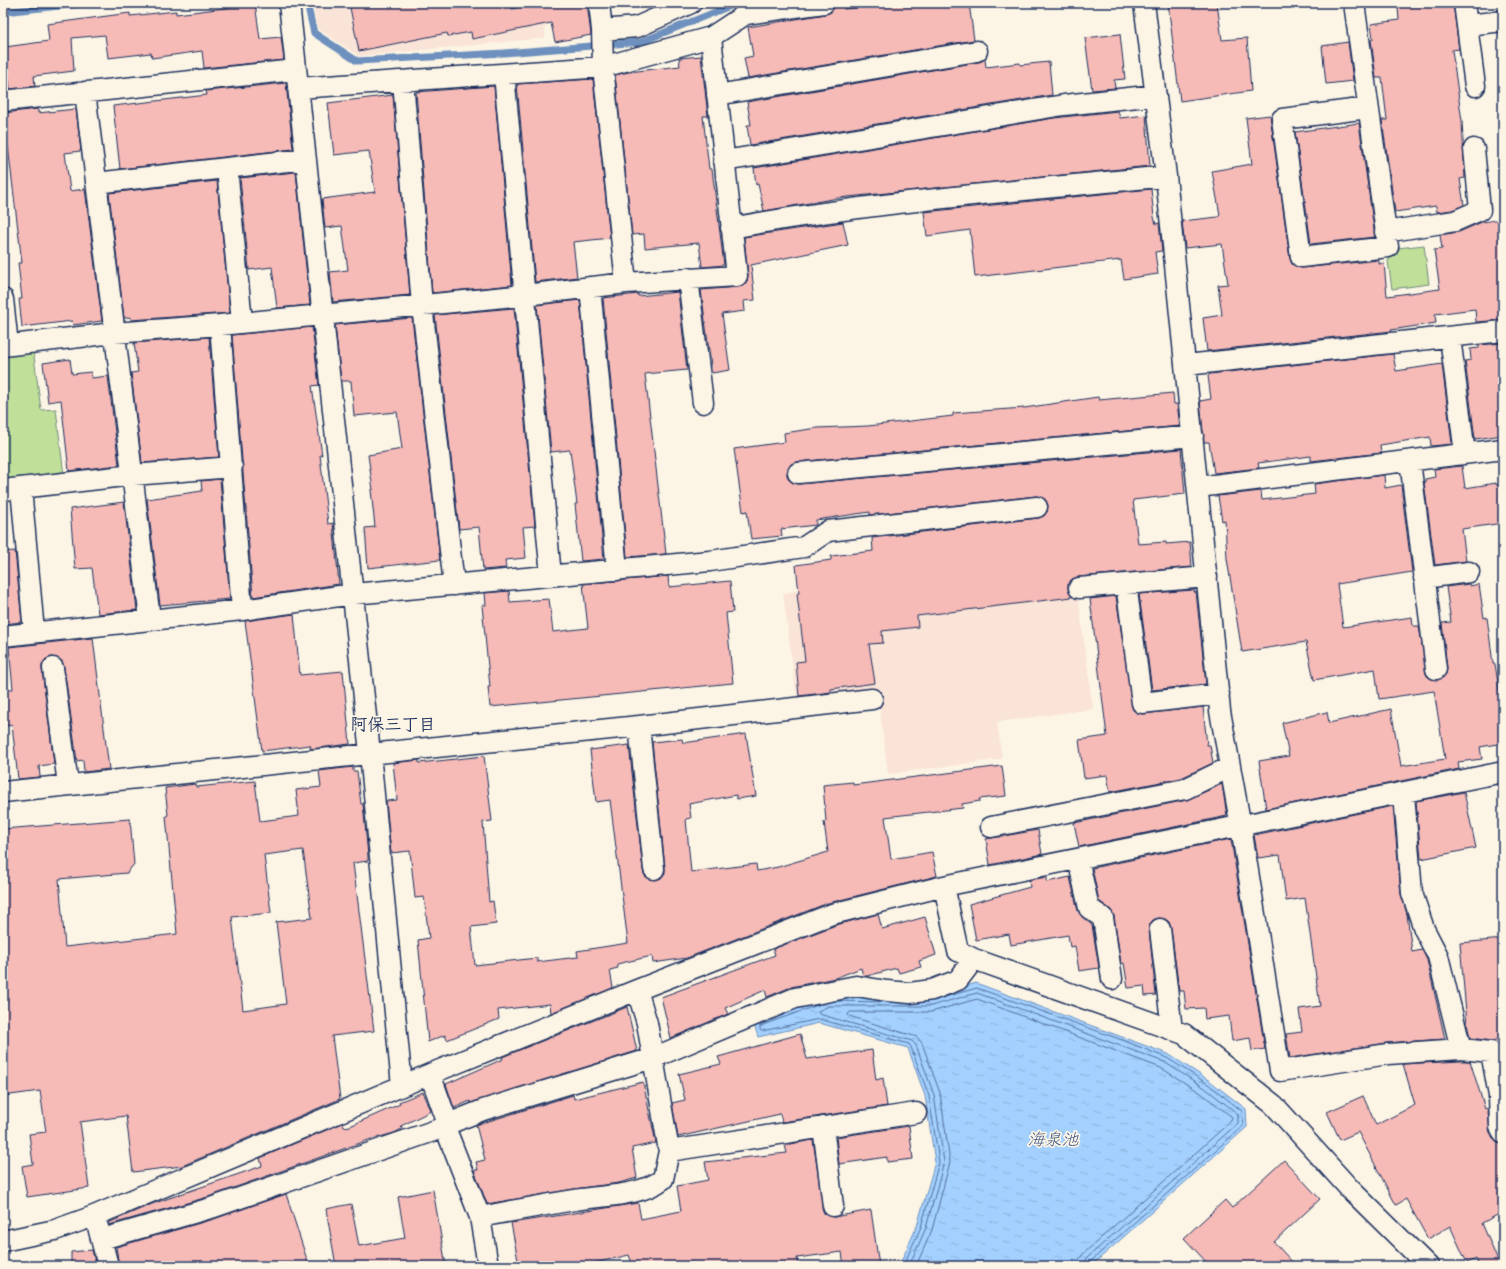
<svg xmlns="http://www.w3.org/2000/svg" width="1506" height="1269" font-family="'Indie Flower','Klee One',sans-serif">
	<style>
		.built { fill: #fae3d7 }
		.park { fill: #c0e099; stroke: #6e887c }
		.water { fill: url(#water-ripples); stroke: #6d90be }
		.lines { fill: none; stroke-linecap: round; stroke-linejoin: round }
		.shore { stroke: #516f9e; stroke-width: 1 }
		.stream { stroke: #6d90be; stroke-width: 7 }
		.building { fill: #f6bab7; stroke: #1b2f5e; fill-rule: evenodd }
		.street-casing { stroke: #1b2f5e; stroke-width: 23 }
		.street { stroke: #fcf5e5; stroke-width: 20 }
		.labels { text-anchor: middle; stroke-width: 3.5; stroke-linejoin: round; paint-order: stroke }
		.neighbourhood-label { font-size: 17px; font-weight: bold; fill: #1b2f5e; stroke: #fcf5e5 }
		.water-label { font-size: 17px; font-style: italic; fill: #3d5786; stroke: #fcf5e5 }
	</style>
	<defs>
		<pattern id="water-ripples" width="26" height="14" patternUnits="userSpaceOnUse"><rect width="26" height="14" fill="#a3d0fe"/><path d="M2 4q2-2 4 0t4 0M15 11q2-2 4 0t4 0" fill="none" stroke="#8cb3dc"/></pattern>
	</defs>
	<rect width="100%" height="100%" fill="#fcf5e5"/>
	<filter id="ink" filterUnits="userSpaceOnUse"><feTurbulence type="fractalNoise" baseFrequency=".025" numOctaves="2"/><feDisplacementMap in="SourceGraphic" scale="8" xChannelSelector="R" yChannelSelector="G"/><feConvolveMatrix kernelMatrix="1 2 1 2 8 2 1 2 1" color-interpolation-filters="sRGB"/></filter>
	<g filter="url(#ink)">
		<!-- built -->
		<path class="built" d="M313,3h231l1,9v26l-186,18 -42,-28z
			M1072,549l21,160 -96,13 5,37 -114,15 -9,-71 -80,11 -16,-121z"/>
		<!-- park -->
		<path class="park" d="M1424,245l5,39 -37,5 -4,-28 10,-13z
			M33,349l8,61 15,-1 8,67 -61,7v-130z"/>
		<!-- water -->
		<path class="water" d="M976,983l192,71 42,27 36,28 1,18 -156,139h-192l18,-40 18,-64 -10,-66 -17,-48 -89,-25 -61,14 -4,-13 74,-27h102z"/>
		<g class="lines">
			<!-- shore -->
			<path class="shore" d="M945,997l32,-9 148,53 42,17 41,26 34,27 1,15 -152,135 -2,5
				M836,1001l47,1
				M818,1005l-58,21v4l2,1 57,-12 90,25 2,3 18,49 10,66 -18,65 -18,39
				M909,1266l17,-38 18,-66 -10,-67 -18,-50 -4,-4 -93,-27 -1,-3 11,-5h102l46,-13 187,69 41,26 33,26v9l-151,135 -3,8
				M916,1266l16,-36 18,-68 -10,-69 -18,-50 -5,-6 -68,-21 -1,-2 2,-2h81l46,-13 184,69 40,25 31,24 -1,4 -148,133 -4,5 -1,7"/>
			<!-- stream -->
			<path class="stream" d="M307,3l7,30 43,28 147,-8 137,-11 89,-36v-3
				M3,12l85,-9"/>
		</g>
		<!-- building -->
		<path class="building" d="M233,3h22l5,36 21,-2 3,23 -80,8 -2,-17 -50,7 -1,-5 -43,5 -3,-23 -33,3 2,33 -40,5 1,10 -25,3 -5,-42 44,-6 -2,-17 83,-11v3l46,-5v3l58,-7z
			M349,3h162l1,6 23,-5 1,3 18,-4h33l4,32 -36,7 -4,-19 -79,16 -1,-7 -23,4 -1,-3 -88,18z
			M835,3h9v6l60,-6h65l5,37 -226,38 -4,-20 9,-2 -5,-29 78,-13 5,-2z
			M1168,3h49l5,37 25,-2 4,53 -71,10z
			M1399,3h54l6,46 -7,1 10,71 3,57 -5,1 4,26 -12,5 -15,2 -1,-6 -41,6 -13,-92h5l-5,-42h-6l-5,-38 2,-1 -2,-15 28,-4 -1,-12h2z
			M1120,34l5,45 -11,1 1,8 -23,2 -7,-52z
			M1348,42l5,39 -27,3 -4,-38z
			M701,56l7,60h-5l6,53h3l12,96 -22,2 -3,-24 -54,5 -1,-14 -12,1 -17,-160 14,-3 51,-6 -1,-8z
			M985,59l1,8 34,-4v2l29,-3 3,33 -302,50 -3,-20h4l-4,-23 232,-40z
			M593,79l17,159 -37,4 4,35 -42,5 -18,-198z
			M286,83l7,66 -173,20 -7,-63 94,-11 -1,-4z
			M494,86l18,199 -80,8 -16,-201z
			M393,95l17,200 -77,7 -3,-30 18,-2 -6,-44 -17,2 -3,-29 53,-7 -6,-41 -35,4 -6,-52z
			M38,109v4l38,-4 5,42 -16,2 5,38 15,-2 17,132 -29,4 -1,-4 -50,6 -3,-28h3l-4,-36h4l-18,-150z
			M1118,111l2,7 26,-3 4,51 -312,32 -74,13 -6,-27 -2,1 -2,-17 300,-50z
			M1270,115l20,144 2,5 10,4 77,-8v4l5,-1 3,33 53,-7 -6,-39 8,-1 -2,-14 19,-3 23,-10 21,-3v101l-27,2 -1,-13 -40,5 1,9 -45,7 1,1 -185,20 -4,-33 19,-3 -4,-30 10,-1 -6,-40 -37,4 -3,-27 36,-4 2,-2 -8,-44 40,-7 -6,-46z
			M1359,123l16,114 -64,7 -16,-112z
			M296,172l14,133 -33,3 -5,-41 -23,3 -9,-92z
			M217,181l13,132 -99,7v-3l-7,1 -15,-125z
			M1151,189l3,28 2,7 3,-1 3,28 -7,1 3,22 -34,5 -3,-19 -146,17 -5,-47 -43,6 -3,-24z
			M843,222l5,23 -97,20 4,35 -11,1 1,10 -23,3 8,56 -18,3 -11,-83 37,-3 5,-1 4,-5 1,-6 -4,-38z
			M678,292l9,78 -42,4 21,180 -39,3 -24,-259 35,-4v2z
			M580,300l24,259 -23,2 -6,-57h2l-7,-54 -19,2 -14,-147z
			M514,308l21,218 -12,1 3,31 -21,2 1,8 -23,2 -4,-43 -20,2 -24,-214z
			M412,318l28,242 -72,8 -3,-40 10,-1 -4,-37h2l-5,-35 34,-6 -5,-37 -43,4 -3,-35h-10l-6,-56z
			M312,327l7,58 -7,1 10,69h-2l8,69 5,-1 6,61 -86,13 -21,-262z
			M209,337l10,120 -77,6 -11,-90 7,-1 -4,-29z
			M1503,343v92l-28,4 -10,-78 6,-1 -1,-11 9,-1v-3z
			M1393,354l3,17 46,-7 10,80 -21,2 -1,-9 -50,8 1,8 -70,8v-5l-53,7 1,5 -45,5 -5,-31h-5l-4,-41 11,-2 -3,-23 2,-2z
			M70,359l2,15 19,-2 1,6 16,-2 11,89 -50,6 -8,-71 -13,2 -5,-39z
			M1173,393l1,11h3l3,22 -383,36 -6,2 -4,10 1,5 5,4 6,1 382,-35 4,45 -52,6 5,44 28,-2v2l24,-2 2,25 -114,10 -6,2 -4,5v5l4,8 -155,19 1,11 -36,4 1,12 -14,1 6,39 -44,6v3l-32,4 -3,-34 9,-1 -8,-67 2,-1 -3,-28 35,-5v-4l42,-5 -1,-13 167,-20 8,-6 1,-7 -6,-8 -6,-1 -166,19v-3l-54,8v5l-35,4 1,7 -31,3 -4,-28 -4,1 -9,-63 51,-7 -1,-9 33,-5 51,-2 85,-10v-3l71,-5 74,-11 1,3z
			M1462,466l3,22 31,-5v2l7,-1v39l-41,6 4,32 -31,4 -11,-83h2l-1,-3 10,-2 -1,-8z
			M1384,475l1,13 16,-3 11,87 -75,12 6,43 69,-10 1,9h6l8,50 4,3 7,1 8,-6 1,-6 -5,-45 9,-1 -5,-35 23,-3 1,2 9,-2 5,34 3,-1 6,47h2l5,31 3,-1v49l-23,4 2,12 -24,3 1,7 -193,40 -7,-48 30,-5 -7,-33 45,-11 2,11 62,-14 10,57 44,-7 -11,-68 -55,8 -4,-30 -61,11 -8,-38 -64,10 -15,-93 -2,-39 -3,1 -4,-25 43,-5 1,9 53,-6 -1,-10z
			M220,479l10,120 -70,6 -13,-106 55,-8 -1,-10z
			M124,502l13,108 -39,4 -6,-46 -17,1 -5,-60z
			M15,551l7,71 -19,2v-72z
			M668,576l1,11 61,-6 3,31 -7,1 7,70 -243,24 -2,-20h2l-8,-82h4l-1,-12 24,-2 1,11 39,-3 4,33 35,-4 -5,-44z
			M1194,590v2h2l10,92 -54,6 -13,-96z
			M1116,596l17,114 4,3 6,1 60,-7 4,38h3l3,18 -32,15 -71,14 -3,-17 -23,3 -5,-38 28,-4 -17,-137z
			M294,614l6,61 43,-4 7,73 -39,5 -1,-4 -48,6 -17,-130z
			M93,638l16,131 -25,3 -1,-12 -6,1 -13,-94 -2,-6 -10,-4 -6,2 -4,5v5l12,95 -15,2 1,11 -22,2 -6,-54 -5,1 -4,-32v-4l10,-1 -4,-42z
			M746,734l10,62 -19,3 -1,-4 -47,9 2,14 -5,1 5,53 65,-8 1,7 21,-4 50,-15 -4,-30 2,-1 -3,-36 30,-3v3l149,-19 4,30 -27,3 1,2 -18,3 1,4 -78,9 6,42 41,-7 5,24 -109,27 -141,55 -34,5 -1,-7 -35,8 1,4 -8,2 3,18 -62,25 -1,-9 -52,6 1,9 -52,21 -2,-5 -17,7 -10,-102 11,-2 -5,-41 -9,1 -5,-47 -19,2 -5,-52 11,-1 -4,-37 26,-3v3l65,-7 8,65 -9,1 6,80 4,-1 3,23 -25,3 4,38 62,-7v4l41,-5 -1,-6 51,-8 -18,-143 -14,2 -6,-52 39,-5 14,125 2,6 10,4 6,-2 4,-5v-5l-13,-126 30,-3 1,4z
			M353,767v4h4l4,33h2l5,52v5l-15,2 21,168 -42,5 8,63 -158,67 -49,6 -7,-56 -46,6 9,66 -62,9 -5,-31 11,-2 -4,-30 17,-2 -6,-41 -37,5v-267l127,-10 4,45 -7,9 -68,6 6,68 112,-13 -11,-118 2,-1 -3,-27 30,-4 1,3 59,-6 5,40 39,-5 -3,-26 25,-3 -2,-16zM303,850l9,68 -36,4 10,82 -43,6 -11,-93 39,-4 -7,-58z
			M1222,784l5,32 -148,31 -5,-24 113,-23z
			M1464,792l12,56 -55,11 -5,-58z
			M1393,806l8,88 6,20 5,38 10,-2 5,10 18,79 -59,4 -96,15 -4,-24 16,-2 -3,-23 21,-3 -15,-108 -19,3 -6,-46 -22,3 -4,-23z
			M1038,830l4,24 -52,11 -4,-26z
			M1231,839l34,210 -13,2 -2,-13 -18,3 -3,-25 -24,3 -1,-11 -18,1 -2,-18h-5l-8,-63 -2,-6 -4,-3 -6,-1 -6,2 -3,4 -1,6 7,65 -11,1 -1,-10 -16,2 -4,-25 -3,1 -7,-48 -4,-7 -11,-8 -7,-33z
			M1047,877v5l23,-5 8,34 4,6 10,8 7,43 -20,3 -4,-25 -5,1 -2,-12 -57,10 -2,-11 -33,6 -7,-36 61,-17 -1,-7z
			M878,914l4,15 43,-12 11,38 -17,6 2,6 -22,6 -2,-5 -30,8h-4l-2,-8 -26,10 -44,9 -24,10 -2,-7 -40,18 3,6 -57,24 -10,-41 114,-42 -2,-6 63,-24z
			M1503,939v99l-11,3 -22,-3 -3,-14 -7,-81z
			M627,1007l10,44 -166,52 -1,-2 -16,7 -8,-24 57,-25 -1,-2z
			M800,1034l7,25 65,-9 4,30 7,-2 4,28 -105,16 -2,-8 -102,23 -6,-34 13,-3 -6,-26 42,-10 -3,-7z
			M1461,1061h9l15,48 2,-1 1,3 2,21 6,10 6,2 1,3v65l-21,11 18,43h-21l-3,-7 -9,4 -17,-37 -22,13 -22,-40 -10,6 -38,-73 -18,8 -13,-28 36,-16 13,29 39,-20 -12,-41z
			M643,1082l13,61 -24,5 5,30 -18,5 -46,6 -86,15 -13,-34h4l-2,-8 9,-2 -9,-35 97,-30 1,4z
			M423,1092l8,19 -30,15 1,3 -8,4 -14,4v-1l-172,61 -99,28 -1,-2 44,-19 110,-38 -2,-8 83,-35 1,4 6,-1 50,-22 -1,-2z
			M909,1126l4,33 -26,3v-5l-48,7 -3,-27z
			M813,1140l11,73 4,3 6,1 37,-7 8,56h-35l-2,-14 -45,6 1,8h-165l-4,-11 -48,11h-62l-8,-43 127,-20 3,16 40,-8 -4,-25 31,-6 -3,-18 82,-9 -2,-8z
			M1284,1160l36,39 -46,43 22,24h-86l-26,-28 41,-38 7,8z
			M433,1190l13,76h-110l-10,-57 25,-5 8,42 46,-8 -7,-41z
			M286,1194l23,72h-190l-3,-19 98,-28z
			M92,1250l4,16h-25v-14z"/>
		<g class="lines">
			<!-- street casing -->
			<g class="street-casing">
				<path id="street" d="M289,3l81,750 32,333
					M599,3l3,27
					M1144,3l22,173 54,535 21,116 39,244 108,-17 73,-5
					M1354,3l34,244 -87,10 -19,-138 86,-11
					M1464,3l11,83
					M1467,25l36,-4
					M504,74l47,502
					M403,81l19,224 32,280
					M298,88l305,-21 108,-30 35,-23 78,-11
					M85,92l65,527
					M717,95l260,-44
					M3,101l292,-31
					M724,161l340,-56 92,-10
					M227,168l15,154
					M96,183l209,-24
					M731,228c144,-27 290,-37 435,-52
					M1385,232l70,-11 25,-11 -6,-61
					M688,278l15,125
					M626,283l-23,-216 -1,-37 35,-3 54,-24
					M590,287l27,283
					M3,299l5,46
					M220,325l22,285
					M1450,337l15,117
					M3,346l111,-13 106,-8 305,-30 101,-12 111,-7 -26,-239
					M1186,365l317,-34
					M1410,461l26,208
					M798,473l395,-37
					M1198,487l305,-38
					M21,488l13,144
					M3,490l130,-15 99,-8
					M1424,578l45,-6
					M1126,584l16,119 77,-9
					M1079,588l128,-11
					M3,636l239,-26 111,-16 357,-33 94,-14 24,-16 209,-24
					M53,668l15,117
					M639,726l15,143
					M3,792l636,-66 233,-27
					M1404,794l8,99 12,36 14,27 23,93 30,3 8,44 1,31 3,6
					M991,827l194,-38 45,-22
					M1078,859l11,49 14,10 9,61
					M944,886l14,65 16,8 210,75 90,71 75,83 79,78
					M1160,929l12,101
					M430,1074l18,50 -3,3 35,90 8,49
					M448,1124l35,-14 170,-52 142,-60 61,-12 31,5 23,2 22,-3 26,-10 16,-21
					M823,1127l10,79
					M669,1151l247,-38
					M480,1217c32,-6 63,-12 95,-17 29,-5 64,-3 88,-21l6,-28 -22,-128 -10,-33
					M98,1227l10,39
					M102,1239l109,-31 234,-81
					M3,1241l52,-11 39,-14 336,-142 207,-84 195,-76 112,-28 559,-114"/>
			</g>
			<!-- street -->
			<use href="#street" class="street"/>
		</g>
	</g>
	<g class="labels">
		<!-- neighbourhood labels -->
		<g class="neighbourhood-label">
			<text x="393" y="730">阿保三丁目</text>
		</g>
		<!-- water labels -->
		<g class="water-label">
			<text x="1053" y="1145">海泉池</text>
		</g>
	</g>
	<!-- margin -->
	<rect width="1506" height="1269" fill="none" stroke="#fcf5e5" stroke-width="16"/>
	<rect x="8" y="8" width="1490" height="1253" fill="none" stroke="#1b2f5e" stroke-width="1.5" filter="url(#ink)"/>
</svg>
